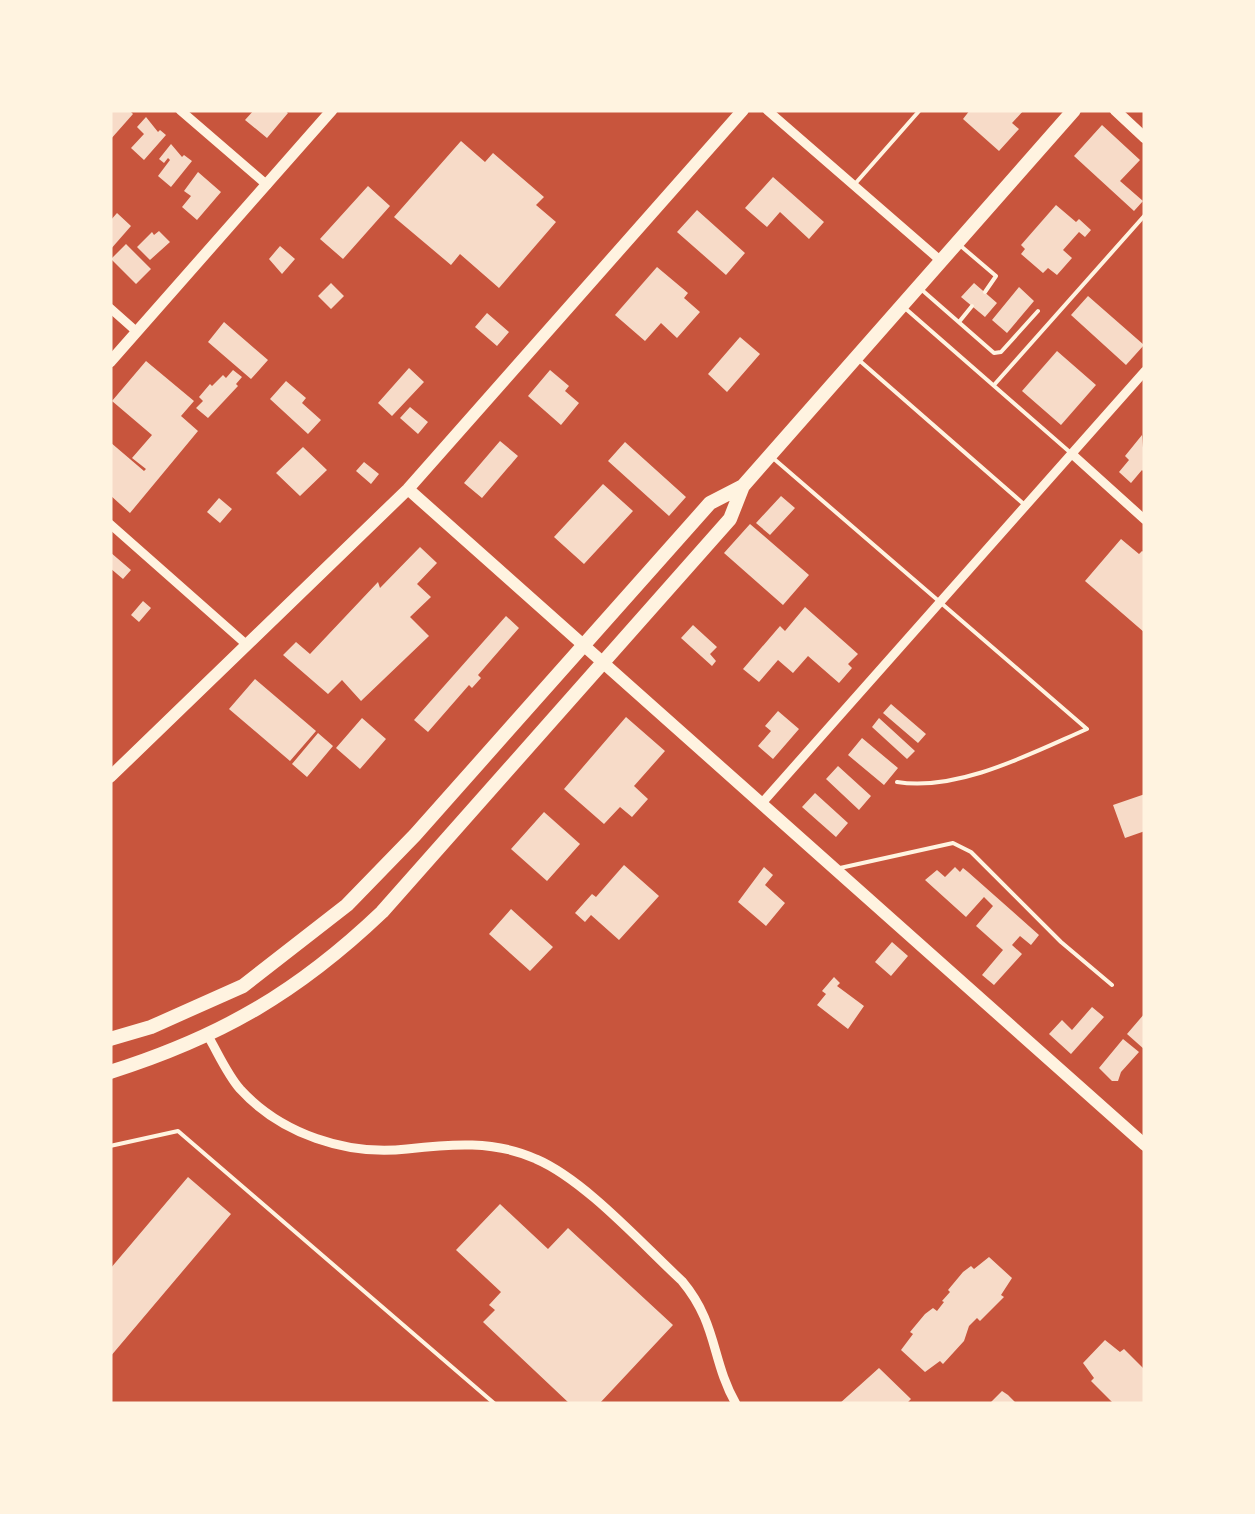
<svg xmlns="http://www.w3.org/2000/svg" width="1255" height="1514" font-family="Roboto,sans-serif">
	<style>
		.building { fill: #f7dbc8 }
		.lines { fill: none; stroke-linecap: round; stroke-linejoin: round }
		.service { stroke: #fff3e0; stroke-width: 4 }
		.minor { stroke: #fff3e0; stroke-width: 9 }
		.tertiary { stroke: #fff3e0; stroke-width: 11 }
		.secondary { stroke: #fff3e0; stroke-width: 12 }
		.primary { stroke: #fff3e0; stroke-width: 14 }
	</style>
	<rect width="100%" height="100%" fill="#c8553d"/>
	<!-- building -->
	<path class="building" d="M110,110h19l4,4 -23,26z
		M254,110h30l4,3 -21,25 -22,-18z
		M970,110h54l-12,13 7,6 -20,22 -36,-32z
		M146,117l12,15 2,-2 6,5 -22,25 -13,-12 13,-14 -7,-7z
		M1102,125l38,35 -20,21 23,20 -9,10 -60,-55z
		M461,141l24,21 8,-9 51,44 -8,8 20,17 -57,66 -39,-34 -9,11 -57,-48z
		M171,144l11,13 2,-2 8,6 -21,26 -13,-11 12,-16 -2,-2 -4,5 -5,-4z
		M198,172l23,20 -24,28 -15,-13 9,-11 -7,-5z
		M773,177l51,45 -15,17 -29,-27 -13,15 -22,-19z
		M368,186l22,20 -47,53 -23,-20z
		M1056,205l20,17 3,-3 12,11 -6,7 -6,-5 -16,18 9,8 -15,17 -9,-7 -5,5 -22,-19 4,-5 -4,-4z
		M697,210l48,43 -19,22 -49,-43z
		M117,213l14,13 -21,24v-29z
		M159,231l11,11 -20,18 -13,-13 15,-15 2,3z
		M126,244l25,25 -15,15 -25,-25z
		M280,246l15,13 -13,15 -13,-15z
		M657,267l31,26 -4,5 16,14 -23,26 -16,-15 -16,18 -30,-26z
		M331,283l13,13 -13,13 -13,-13z
		M974,283l23,20 -12,14 -24,-20z
		M1019,287l15,14 -27,32 -15,-13z
		M1088,296l56,49 -18,20 -55,-50z
		M487,313l22,19 -12,14 -22,-19z
		M224,322l44,38 -17,19 -43,-37z
		M740,337l20,17 -33,38 -19,-18z
		M1057,351l39,34 -35,40 -39,-34z
		M146,361l48,40 -13,15 17,15 -68,82 -20,-18v-53l34,29 2,-2 -14,-11 20,-23 -40,-34z
		M409,368l15,14 -32,34 -14,-13z
		M233,370l9,7 -6,7 2,2 -30,32 -12,-10 7,-7 -4,-4 11,-13 2,2 11,-11 3,3z
		M550,370l19,16 -4,5 14,12 -18,22 -33,-29z
		M286,381l20,17 -4,5 19,17 -13,14 -38,-35z
		M410,407l18,15 -10,12 -18,-16z
		M1142,435l3,38 -3,-3 -11,13 -12,-11 10,-12 -4,-4z
		M500,441l18,15 -36,42 -18,-15z
		M625,442l61,55 -17,19 -61,-55z
		M303,447l24,23 -27,26 -24,-23z
		M364,462l15,12 -8,10 -15,-13z
		M603,484l30,27 -49,53 -30,-27z
		M781,496l14,12 -25,27 -14,-12z
		M219,498l13,11 -12,14 -13,-11z
		M750,524l59,51 -26,30 -59,-52z
		M1121,539l18,15 3,-3 3,2v80l-60,-52z
		M420,547l17,16 -20,21 14,13 -21,20 19,19 -68,65 -19,-21 -14,14 -45,-39 13,-13 14,12 68,-72 2,6z
		M110,552l21,18 -8,9 -13,-11z
		M143,601l8,7 -12,14 -8,-7z
		M805,607l53,47 -10,10 4,4 -13,15 -31,-27 -15,17 -15,-13 -19,22 -16,-13 37,-43 5,5z
		M506,616l13,12 -41,47 3,3 -9,10 -3,-3 -41,47 -14,-12z
		M693,625l24,22 -7,7 6,7 -4,5 -31,-28z
		M255,679l61,52 -26,30 -61,-52z
		M891,704l35,30 -8,9 -35,-30z
		M778,711l21,18 -26,30 -15,-13 13,-15 -6,-5z
		M626,717l39,34 -31,35 14,13 -16,18 -12,-10 -16,17 -40,-35z
		M362,718l24,21 -26,30 -24,-21z
		M879,718l36,33 -8,8 -35,-32z
		M318,733l15,13 -26,31 -15,-13z
		M862,738l36,30 -14,17 -36,-30z
		M838,766l33,30 -12,14 -33,-31z
		M815,793l33,30 -12,14 -34,-30z
		M1145,794v37l-20,7 -12,-33z
		M544,812l36,32 -33,37 -36,-32z
		M624,865l35,31 -40,44 -28,-25 -6,7 -10,-9 17,-19 4,3z
		M764,867l9,8 -8,10 20,18 -19,23 -28,-24z
		M955,867l5,5 3,-4 5,4 71,63 -8,10 -11,-9 -8,9 10,9 -28,31 -12,-10 21,-25 -27,-24 17,-20 -9,-9 -18,20 -41,-37 12,-10 8,7z
		M511,909l42,38 -23,24 -41,-37z
		M892,942l16,14 -17,20 -16,-14z
		M834,977l6,6 -3,3 27,20 -16,23 -31,-24 9,-11 -4,-3z
		M1092,1007l12,10 -33,37 -22,-20 13,-14 10,10z
		M1145,1013v37l-18,-16z
		M1123,1039l16,13 -18,20 -3,9h-6l-13,-13z
		M188,1177l43,37 -121,143v-88z
		M500,1204l48,45 20,-21 105,97 -74,79h-29l-87,-82 12,-12 -6,-5 12,-13 -45,-42z
		M989,1257l23,21 -11,17 3,2 -24,24 -3,-3 -8,8 -5,15 -21,23 -3,-3 -15,11 -24,-22 12,-16 -3,-2 15,-18 8,-6 4,3 7,-9 -2,-1 8,-9 -2,-2 15,-18 8,-6 3,3z
		M1105,1340l15,12 4,-3 21,21v34h-31l-23,-23 3,-3 -11,-15z
		M879,1368l32,31 -5,5h-67z
		M1002,1391l6,4 9,9h-28z"/>
	<g class="lines">
		<!-- service -->
		<path class="service" d="M854,185l66,-75
			M962,247l34,29 -11,16
			M922,290l72,63 7,-1 37,-41
			M906,309l166,145
			M959,322l13,-16
			M860,361l166,145
			M994,385l151,-170
			M773,458l314,271c-55,24 -129,63 -190,53
			M840,868l113,-25 18,9 90,90 51,43
			M110,1146l68,-15 317,273"/>
		<!-- minor -->
		<path class="minor" d="M180,110l87,75
			M767,110l174,151
			M110,308l27,24
			M1072,454l73,66
			M110,524l137,121
			M762,803l383,-432
			M208,1036c10,17 19,38 32,53 41,45 107,67 167,60 43,-5 88,-9 129,10 49,21 106,85 146,122 36,43 29,79 54,123"/>
		<!-- tertiary -->
		<path class="tertiary" d="M1115,110l30,28
			M110,362l222,-252"/>
		<!-- secondary -->
		<path class="secondary" d="M408,489l737,656
			M110,777l298,-288 335,-379"/>
		<!-- primary -->
		<path class="primary" d="M110,1039l41,-12 92,-41 104,-81 68,-70 295,-332 33,-17
			M110,1072c111,-35 188,-80 272,-160l348,-393 13,-33 331,-376"/>
	</g>
	<!-- border -->
	<rect width="1255" height="1514" fill="none" stroke="#fff3e0" stroke-width="225"/>
</svg>
